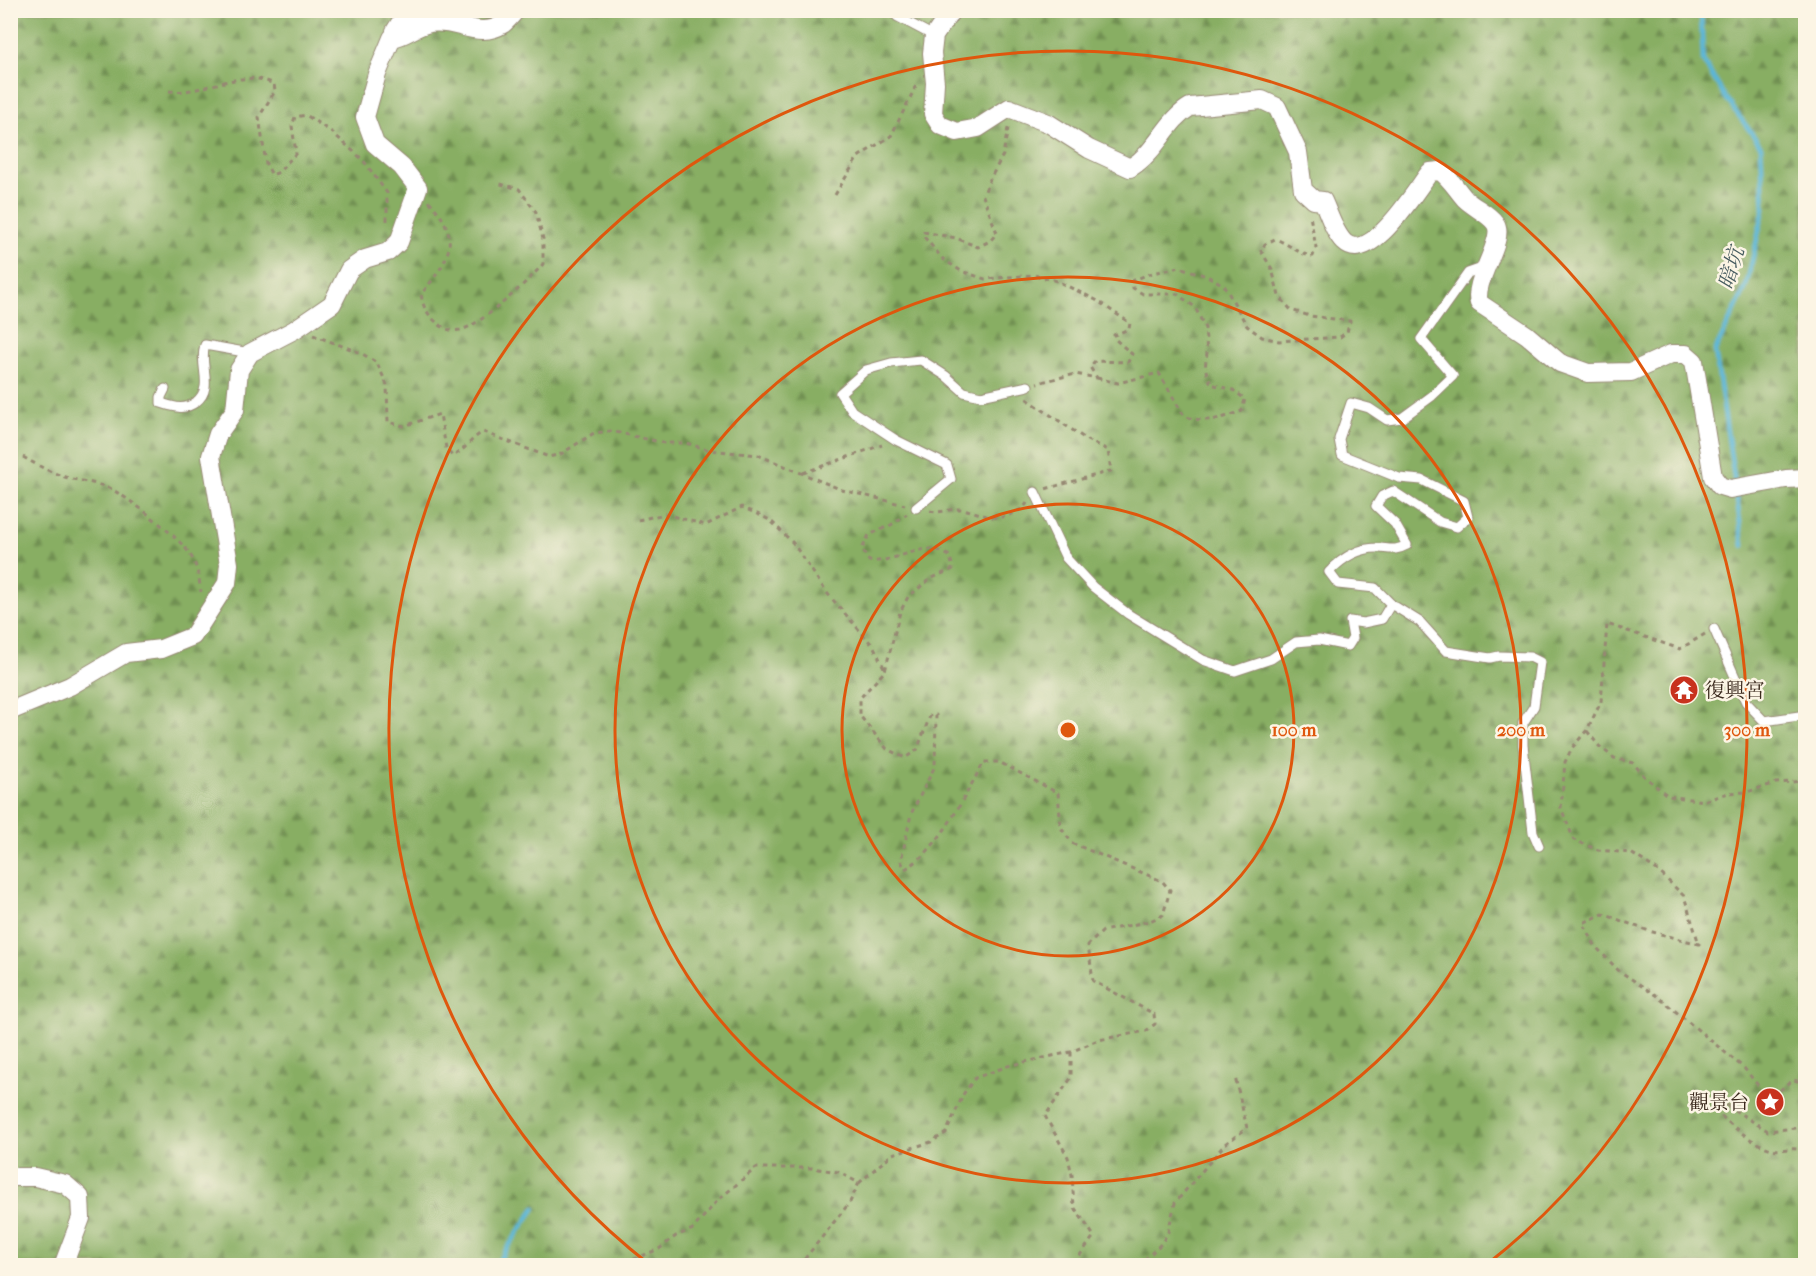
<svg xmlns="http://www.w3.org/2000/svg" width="1816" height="1276" font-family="'IM FELL French Canon','Noto Serif TC',serif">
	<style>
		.forest { fill: url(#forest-firs); stroke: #626c40; stroke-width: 1.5 }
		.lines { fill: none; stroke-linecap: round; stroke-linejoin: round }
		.stream { stroke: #5ab6d8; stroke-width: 4.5 }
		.service-casing { stroke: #968873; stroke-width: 11 }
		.minor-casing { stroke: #968873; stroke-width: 20 }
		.path { stroke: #968873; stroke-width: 3; stroke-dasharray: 4.5 4.5; stroke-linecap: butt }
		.service { stroke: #fff; stroke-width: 9 }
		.minor { stroke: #fff; stroke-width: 18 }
		.ring { fill: none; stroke: #df570d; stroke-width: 3 }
		.labels { text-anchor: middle; stroke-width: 5; stroke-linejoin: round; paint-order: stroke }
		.poi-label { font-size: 20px; fill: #3b2a1e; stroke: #fcf5e5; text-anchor: start }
		.water-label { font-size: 21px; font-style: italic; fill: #465b5f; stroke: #fcf5e5 }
		.centre { fill: #df570d; stroke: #fcf5e5; stroke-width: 3 }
		.ring-label { font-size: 18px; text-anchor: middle; font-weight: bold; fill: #df570d; stroke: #fcf5e5; stroke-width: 5; stroke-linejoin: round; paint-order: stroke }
	</style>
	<defs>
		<pattern id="forest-firs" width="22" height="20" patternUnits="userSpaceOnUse" patternTransform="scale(1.5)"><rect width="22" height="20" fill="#88ae63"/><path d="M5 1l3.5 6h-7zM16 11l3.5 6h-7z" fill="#708e51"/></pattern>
	</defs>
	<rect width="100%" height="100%" fill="#fcf5e5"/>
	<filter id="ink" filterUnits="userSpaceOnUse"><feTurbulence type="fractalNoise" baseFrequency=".0167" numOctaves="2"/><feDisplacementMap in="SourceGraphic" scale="12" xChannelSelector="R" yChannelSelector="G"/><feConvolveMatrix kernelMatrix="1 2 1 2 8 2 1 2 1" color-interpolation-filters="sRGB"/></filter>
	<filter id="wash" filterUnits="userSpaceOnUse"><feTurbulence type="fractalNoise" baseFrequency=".008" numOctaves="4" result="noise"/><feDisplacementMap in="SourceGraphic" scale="24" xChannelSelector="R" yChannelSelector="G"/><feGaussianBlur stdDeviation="1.35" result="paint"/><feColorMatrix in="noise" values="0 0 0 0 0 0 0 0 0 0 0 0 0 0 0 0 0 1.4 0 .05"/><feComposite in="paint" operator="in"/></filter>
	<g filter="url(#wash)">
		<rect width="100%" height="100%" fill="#f1e5c8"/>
		<!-- forest -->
		<path class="forest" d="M11,11h1794v1254h-1794z"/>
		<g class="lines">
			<!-- stream -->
			<path class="stream" d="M1701,10l2,51 22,36 36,49 3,63 -18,78 -31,64 20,133
				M1736,492l7,54
				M495,1266l40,-58"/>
		</g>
	</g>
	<g filter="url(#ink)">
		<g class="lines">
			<!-- service casing -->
			<g class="service-casing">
				<path id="service" d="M890,10l8,7 36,19
					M931,10l17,6
					M1485,267l-17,6 -47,66 32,37 -21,20 -30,22 -15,2 -18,-12 -18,-5 -12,36 3,16 57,23 23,2 42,21 4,16 -11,10 -17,-5 -47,-31 -11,5 -6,10 19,18 12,21c-11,6 -16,4 -27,3 -21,-1 -38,10 -51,24l9,12 37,4 16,16 29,18 26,29 44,7 9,-2 31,1 10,5 -6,44 -11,17v22l10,87 6,14
					M165,389l-4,8v6c13,4 23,8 35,-1 19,-15 2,-38 9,-57l45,8
					M1035,492l31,66 27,29 35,27 75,46 32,11 36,-12 25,-17 23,-2 29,6 5,-8 -3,-17 13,2 19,-4 9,-15
					M916,508l35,-29 -4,-14 -51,-25 -44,-29 -12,-18 26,-23 25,-7 30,-3 25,16 18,16 17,4 47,-10
					M1714,629l32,73 18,19 42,-6"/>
			</g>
			<!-- minor casing -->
			<g class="minor-casing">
				<path id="minor" d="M952,10l-18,26 -2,17 3,30 -2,31 7,11 17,7 21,-4 31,-20 39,15 41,26 41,19c27,-16 36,-47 60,-61l72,-7 15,7 21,45 5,38 11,10 9,1c6,13 11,31 21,41 26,25 73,-54 86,-70l10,-1c11,8 16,18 25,28 9,9 23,14 30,24 12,16 -23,57 -16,80l48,32 33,28 28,10 43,-1 40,-18h15l8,7 19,116 7,9 10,3 56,-10 20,-1
					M395,31l5,-8 19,-13
					M10,711l60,-25 56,-33 35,-4 32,-13 34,-53 2,-19 -18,-108 7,-22 17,-24 4,-40 11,-17 44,-23 38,-26 17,-34 16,-11 23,-7 11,-10 19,-54 -16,-21 -27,-23 -10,-27 12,-43 15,-36c14,-2 24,-13 38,-15 26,-5 48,17 73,1 4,-3 9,-9 13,-14
					M10,1177h25l30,7 15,13 1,21 -18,48"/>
			</g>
			<!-- path -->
			<path class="path" d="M169,91c36,4 70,-24 105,-7l1,7 -16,26 7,47 6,11 7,-3 17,-19 -4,-27 3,-9 11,-2 27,18 30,27 24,33v30
				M1008,128l-5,27 -14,26 -6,15 14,37 -7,8 -12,6 -22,-9 -32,-6 1,6 18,21 18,12 24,8 49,-4 23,6 39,19 34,23 -1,6 -15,6 2,5 16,14 -4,8 -33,-1 -5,6 7,11 -22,-4 -38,9
				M835,195l23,-38 33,-21 26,-52
				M429,201c34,37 21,59 -8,93 2,12 4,16 11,24 9,9 16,14 28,12 20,-4 70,-50 83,-66v-25l-7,-27 -17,-23 -22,-6
				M313,335l48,18 16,10 10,22 1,37 16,4 36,-12 6,34 6,8c13,-5 18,-17 31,-24l66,25 12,-3 33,-21 17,-2 53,12h22l23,7 49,5 84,35 63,15
				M1097,378l21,5 41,-10 25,43c21,8 37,3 58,-5l3,-12 -12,-9 -22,-6 -6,-16 2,-15 -2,-25 -10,-21 -18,-13h-34l-10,-6 -1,-7 17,-7 30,-7 28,9 17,9 23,41 15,11 17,4 61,-4 7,-5 3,-11 -40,-5 -19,-6 -12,-14 -7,-27 -11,-18 4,-7 10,-5c13,4 26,17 38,17l3,-9 -6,-31
				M1027,399l60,41 21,10 3,21 -66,18
				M23,457c14,8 27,15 42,20 13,4 27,5 41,10 18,6 76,52 85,69 7,12 8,23 10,36
				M803,473l79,-28
				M930,511c11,3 21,-3 32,-2 22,4 32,15 54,3 5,-3 8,-4 11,-9
				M638,520l27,-6 41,11 36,-18 28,13 23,23 34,50 47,54 11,23
				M1705,634l-25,15 -73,-25 -6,78 -14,28 -15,18 -7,14 -4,46 13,32 24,10 33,3 26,17 27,26 15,48 -50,-13 -46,-17 -20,9 13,24 22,23 39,26 87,72 25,31 24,-19 13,3
				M1587,731l12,15 15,12 19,5 11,13 24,20 36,5 24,-8 19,-1 29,-9 30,-2
				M1071,1052v26l-26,38 23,41 4,18 2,32 20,29 -22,30
				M1806,1114l-10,14 -28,3 -56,-35 1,12c14,14 40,37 59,41 12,3 22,-4 34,3
				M617,1266l42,-17 17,-13 17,-7 24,-28 39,-33h56l26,4 21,11 33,-29 39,-12 15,-9 18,-40 11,-15 36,-13 60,-13 27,-12 48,-9 9,-7 -1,-10 -61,-33 -5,-36 15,-14 47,-10 13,-6 7,-25 -8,-9 -90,-38 -11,-15 -3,-35 -59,-31h-15c-20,34 -44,88 -79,107l-4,-8 10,-47 24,-48 1,-51 -6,1 -13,34 -12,8 -18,-9 -27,-33v-18l25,-27 15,-59 8,-15 22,-18 23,-10 -3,-13c-5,-2 -12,-7 -18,-7 -22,0 -42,14 -63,12l-7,-12 7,-14 22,-10 16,-11
				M799,1266l51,-64 9,-19
				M1138,1266l24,-23 6,-11 7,-29 50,-59 22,-16 -12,-51"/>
			<!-- service -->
			<use href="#service" class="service"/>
			<!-- minor -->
			<use href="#minor" class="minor"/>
		</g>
	</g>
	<!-- distance rings -->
	<g class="ring">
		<circle cx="1068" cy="730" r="226"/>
		<circle cx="1068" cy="730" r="453"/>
		<path d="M650 1265A679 679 0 1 1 1486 1265"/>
	</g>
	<!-- icons -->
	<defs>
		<g id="temple-disc" transform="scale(1.5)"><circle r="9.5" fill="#c8321e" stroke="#fcf5e5"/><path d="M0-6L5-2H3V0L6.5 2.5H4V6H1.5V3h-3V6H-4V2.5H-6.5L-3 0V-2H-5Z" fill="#fff"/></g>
		<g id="sight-disc" transform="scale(1.5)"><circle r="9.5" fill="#c8321e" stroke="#fcf5e5"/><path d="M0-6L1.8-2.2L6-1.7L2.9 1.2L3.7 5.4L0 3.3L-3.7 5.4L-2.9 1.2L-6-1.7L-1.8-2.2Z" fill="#fff"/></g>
	</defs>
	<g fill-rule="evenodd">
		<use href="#temple-disc" x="1684" y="690"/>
		<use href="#sight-disc" x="1770" y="1102"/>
	</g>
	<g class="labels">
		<!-- poi labels -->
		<g class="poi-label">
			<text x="1705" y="697">復興宮</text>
			<text x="1749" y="1109" text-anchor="end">觀景台</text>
		</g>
		<!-- water labels -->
		<g class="water-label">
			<text transform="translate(1731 268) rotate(-73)" y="7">暗坑</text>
		</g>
	</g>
	<circle cx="1068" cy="730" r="9" class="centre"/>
	<g class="ring-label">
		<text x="1294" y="736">100 m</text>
		<text x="1521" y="736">200 m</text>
		<text x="1747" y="736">300 m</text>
	</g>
	<!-- margin -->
	<rect width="1816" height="1276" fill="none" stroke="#fcf5e5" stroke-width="36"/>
</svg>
